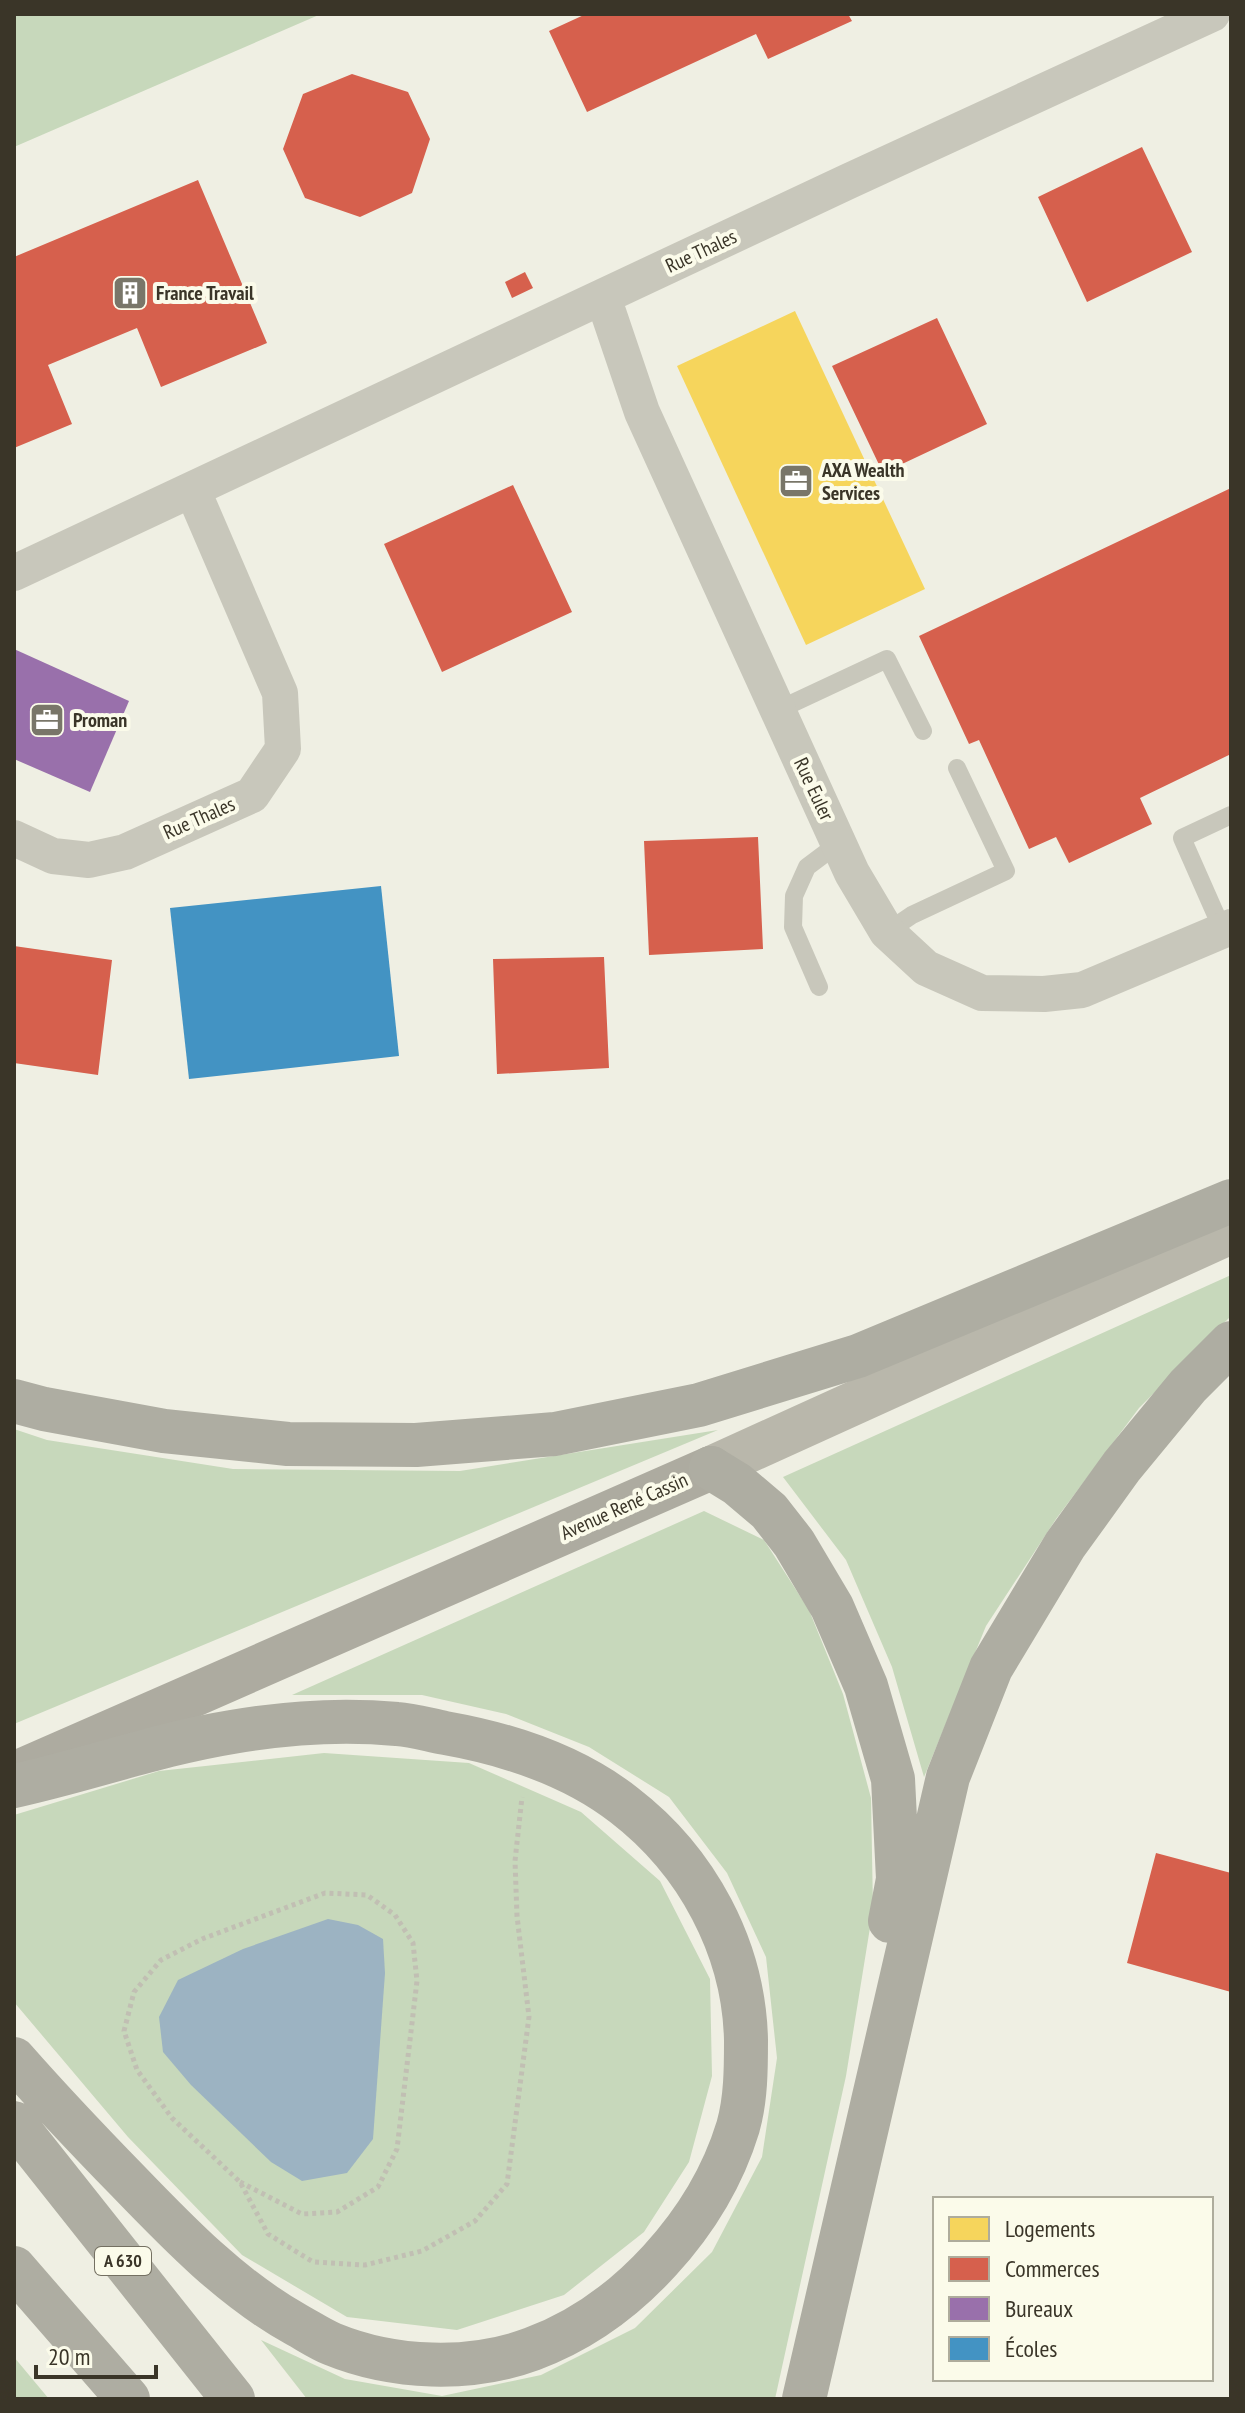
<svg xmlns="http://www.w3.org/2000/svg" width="1245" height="2413" font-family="'PT Sans Narrow',sans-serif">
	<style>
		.green { fill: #c7d8bb }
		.water { fill: #9cb3c2 }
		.homes { fill: #f6d55c }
		.shops { fill: #d6604d }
		.offices { fill: #9970ab }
		.schools { fill: #4393c3 }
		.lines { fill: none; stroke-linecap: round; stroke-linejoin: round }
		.path { stroke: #c1bfb3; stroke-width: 5; stroke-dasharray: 4 4; stroke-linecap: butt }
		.service { stroke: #c8c7bb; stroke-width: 18 }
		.minor { stroke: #c8c7bb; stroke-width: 36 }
		.secondary { stroke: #b9b7ab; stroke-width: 44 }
		.primary { stroke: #adaba0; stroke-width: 44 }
		.motorway { stroke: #aeada2; stroke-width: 44 }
		.labels { text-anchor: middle; stroke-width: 8; stroke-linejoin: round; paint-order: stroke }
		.shield { fill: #fbfbea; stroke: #747062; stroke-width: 2 }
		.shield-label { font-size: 18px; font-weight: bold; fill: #3a3528 }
		.street-label { font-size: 20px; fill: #3a3528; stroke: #fbfbea }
		.poi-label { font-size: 20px; font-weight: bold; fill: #3a3528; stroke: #fbfbea; text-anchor: start }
	</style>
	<rect width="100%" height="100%" fill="#efefe3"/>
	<!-- green -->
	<path class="green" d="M14,14h307l-307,133z
		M1231,1275v41l-92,92 -83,111 -70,107 -62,151 -32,-110 -46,-107 -63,-83z
		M14,1429l33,11 186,29 227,2 258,-41 -704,294z
		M704,1511l60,29 45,70 34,84 28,104 2,111 -27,167 -71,323h-468l-46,-59 84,39 97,17 99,-21 94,-47 77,-76 50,-95 15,-99 -11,-101 -39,-84 -58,-76 -80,-50 -83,-33 -84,-19h-130z
		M324,1753l145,10 112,49 79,69 50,98 2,97 -23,86 -45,70 -80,63 -107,35 -110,-13 -105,-62 -114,-118 -114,-135v-187l145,-44z
		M14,2357l35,42h-35z"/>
	<!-- water -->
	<path class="water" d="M328,1919l30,6 25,14 2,34 -12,166 -26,34 -45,8 -31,-19 -80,-77 -28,-33 -4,-35 19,-37 65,-31z"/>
	<!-- homes -->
	<path class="homes" d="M795,311l130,278 -119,56 -129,-279z"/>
	<!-- shops -->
	<path class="shops" d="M586,14h262l4,7 -84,38 -12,-25 -169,78 -38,-81z
		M352,74l56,18 22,47 -18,54 -52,24 -55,-19 -22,-49 20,-55z
		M1142,147l50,105 -105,50 -49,-105z
		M198,180l69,163 -106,44 -24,-59 -89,37 24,59 -58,24v-191z
		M525,272l8,16 -21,10 -7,-16z
		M937,318l50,106 -104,49 -51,-107z
		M513,485l59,127 -130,60 -58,-128z
		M1231,488v266l-91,44 12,26 -83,39 -13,-26 -27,12 -50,-109 -10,4 -50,-108z
		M758,837l5,112 -114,6 -5,-114z
		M14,946l98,14 -14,115 -84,-12z
		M604,957l5,111 -112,6 -4,-115z
		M1156,1853l75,20v119l-104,-29z"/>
	<!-- offices -->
	<path class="offices" d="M14,649l115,52 -39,91 -76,-33z"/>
	<!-- schools -->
	<path class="schools" d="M381,886l18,170 -210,23 -19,-171z"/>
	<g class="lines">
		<!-- path -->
		<path class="path" d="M240,2182l62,32 35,-2 41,-25 19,-38 20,-168 -4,-38 -18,-28 -28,-20 -42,-2 -123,46 -41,21 -27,32 -10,39 13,39 35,48 68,64 28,52 45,28 52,3 57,-14 53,-30 32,-37 22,-167 -12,-101 -2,-55 7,-64"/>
		<!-- service -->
		<path class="service" d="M778,710l109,-51 36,72
			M1223,931l-41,-93 49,-23
			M887,932l25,-17 94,-44 -49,-103
			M819,987l-26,-60 1,-31 13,-29 32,-24"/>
		<!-- minor -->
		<path class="minor" d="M603,297l39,115 210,461 35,59 39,36 56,25 62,1 38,-4 149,-63
			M14,573l835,-392 363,-167
			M14,838l39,18 36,4 36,-8 127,-57 31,-46 -3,-56 -87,-202"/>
		<!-- secondary -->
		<path class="secondary" d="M711,1468l520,-236"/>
		<!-- primary -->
		<path class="primary" d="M16,1773l695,-305"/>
		<!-- motorway -->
		<path class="motorway" d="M14,1401l30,8 120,22 124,13 128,1 139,-11 144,-29 159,-49 373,-155
			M711,1468l26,16 32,27 25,32 38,64 34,79 27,93 5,100 -8,42
			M14,1786c73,-16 144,-42 218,-54 52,-9 112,-13 165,-8 16,1 32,6 48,9 62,11 129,33 179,72 73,56 120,143 122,235 0,28 0,59 -8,87 -29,95 -111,187 -206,222 -62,23 -139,20 -200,-5 -12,-5 -24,-13 -35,-19 -65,-36 -118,-91 -170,-145 -38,-39 -76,-79 -113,-121
			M14,2123l219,276
			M14,2268l114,131
			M804,2399l144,-622 43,-109 74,-123 57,-79 66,-80 43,-43"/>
	</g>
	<!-- icons -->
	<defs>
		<g id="building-square" transform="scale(1.8)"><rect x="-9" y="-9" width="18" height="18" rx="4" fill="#797669" stroke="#fbfbea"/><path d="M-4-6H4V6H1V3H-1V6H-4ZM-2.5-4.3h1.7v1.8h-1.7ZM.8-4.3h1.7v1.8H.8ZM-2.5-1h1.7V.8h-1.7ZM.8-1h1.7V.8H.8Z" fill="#fff"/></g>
		<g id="office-square" transform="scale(1.8)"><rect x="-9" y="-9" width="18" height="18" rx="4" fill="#797669" stroke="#fbfbea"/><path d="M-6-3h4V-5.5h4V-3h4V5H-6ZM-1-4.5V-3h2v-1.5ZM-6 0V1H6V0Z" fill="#fff"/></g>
	</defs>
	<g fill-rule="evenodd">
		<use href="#building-square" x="130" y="293"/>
		<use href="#office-square" x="796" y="481"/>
		<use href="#office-square" x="47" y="720"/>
	</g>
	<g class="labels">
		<!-- shield labels -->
		<rect class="shield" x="95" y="2247" width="56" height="28" rx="6"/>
		<g class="shield-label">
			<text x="123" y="2267">A 630</text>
		</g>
		<!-- street labels -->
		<g class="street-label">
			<text transform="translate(701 251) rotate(-25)" y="7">Rue Thales</text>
			<text transform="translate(814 789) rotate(65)" y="7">Rue Euler</text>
			<text transform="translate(199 818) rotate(-24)" y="7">Rue Thales</text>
			<text transform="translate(624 1506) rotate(-24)" y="7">Avenue René Cassin</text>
		</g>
		<!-- poi labels -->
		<g class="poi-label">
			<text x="156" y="300">France Travail</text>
			<text x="822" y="477">AXA Wealth<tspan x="822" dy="23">Services</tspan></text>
			<text x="73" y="727">Proman</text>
		</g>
	</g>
	<!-- border -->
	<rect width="1245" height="2413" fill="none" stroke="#3a3528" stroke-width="32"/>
	<!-- legend -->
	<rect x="933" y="2197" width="280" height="184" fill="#fbfbea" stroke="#aeac9c" stroke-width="2"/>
	<rect x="949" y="2217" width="40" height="24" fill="#f6d55c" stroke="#aeac9c" stroke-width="2"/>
	<text x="1005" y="2237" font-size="24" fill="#3a3528">Logements</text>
	<rect x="949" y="2257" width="40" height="24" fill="#d6604d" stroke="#aeac9c" stroke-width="2"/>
	<text x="1005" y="2277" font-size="24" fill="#3a3528">Commerces</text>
	<rect x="949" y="2297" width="40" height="24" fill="#9970ab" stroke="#aeac9c" stroke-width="2"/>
	<text x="1005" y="2317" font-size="24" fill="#3a3528">Bureaux</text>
	<rect x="949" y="2337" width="40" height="24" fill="#4393c3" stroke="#aeac9c" stroke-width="2"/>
	<text x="1005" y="2357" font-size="24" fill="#3a3528">Écoles</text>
	<!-- scale -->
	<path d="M36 2365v12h120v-12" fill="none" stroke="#3a3528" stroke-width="4"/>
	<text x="48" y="2365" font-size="24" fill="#3a3528" stroke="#fbfbea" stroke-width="6" paint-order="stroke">20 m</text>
</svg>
